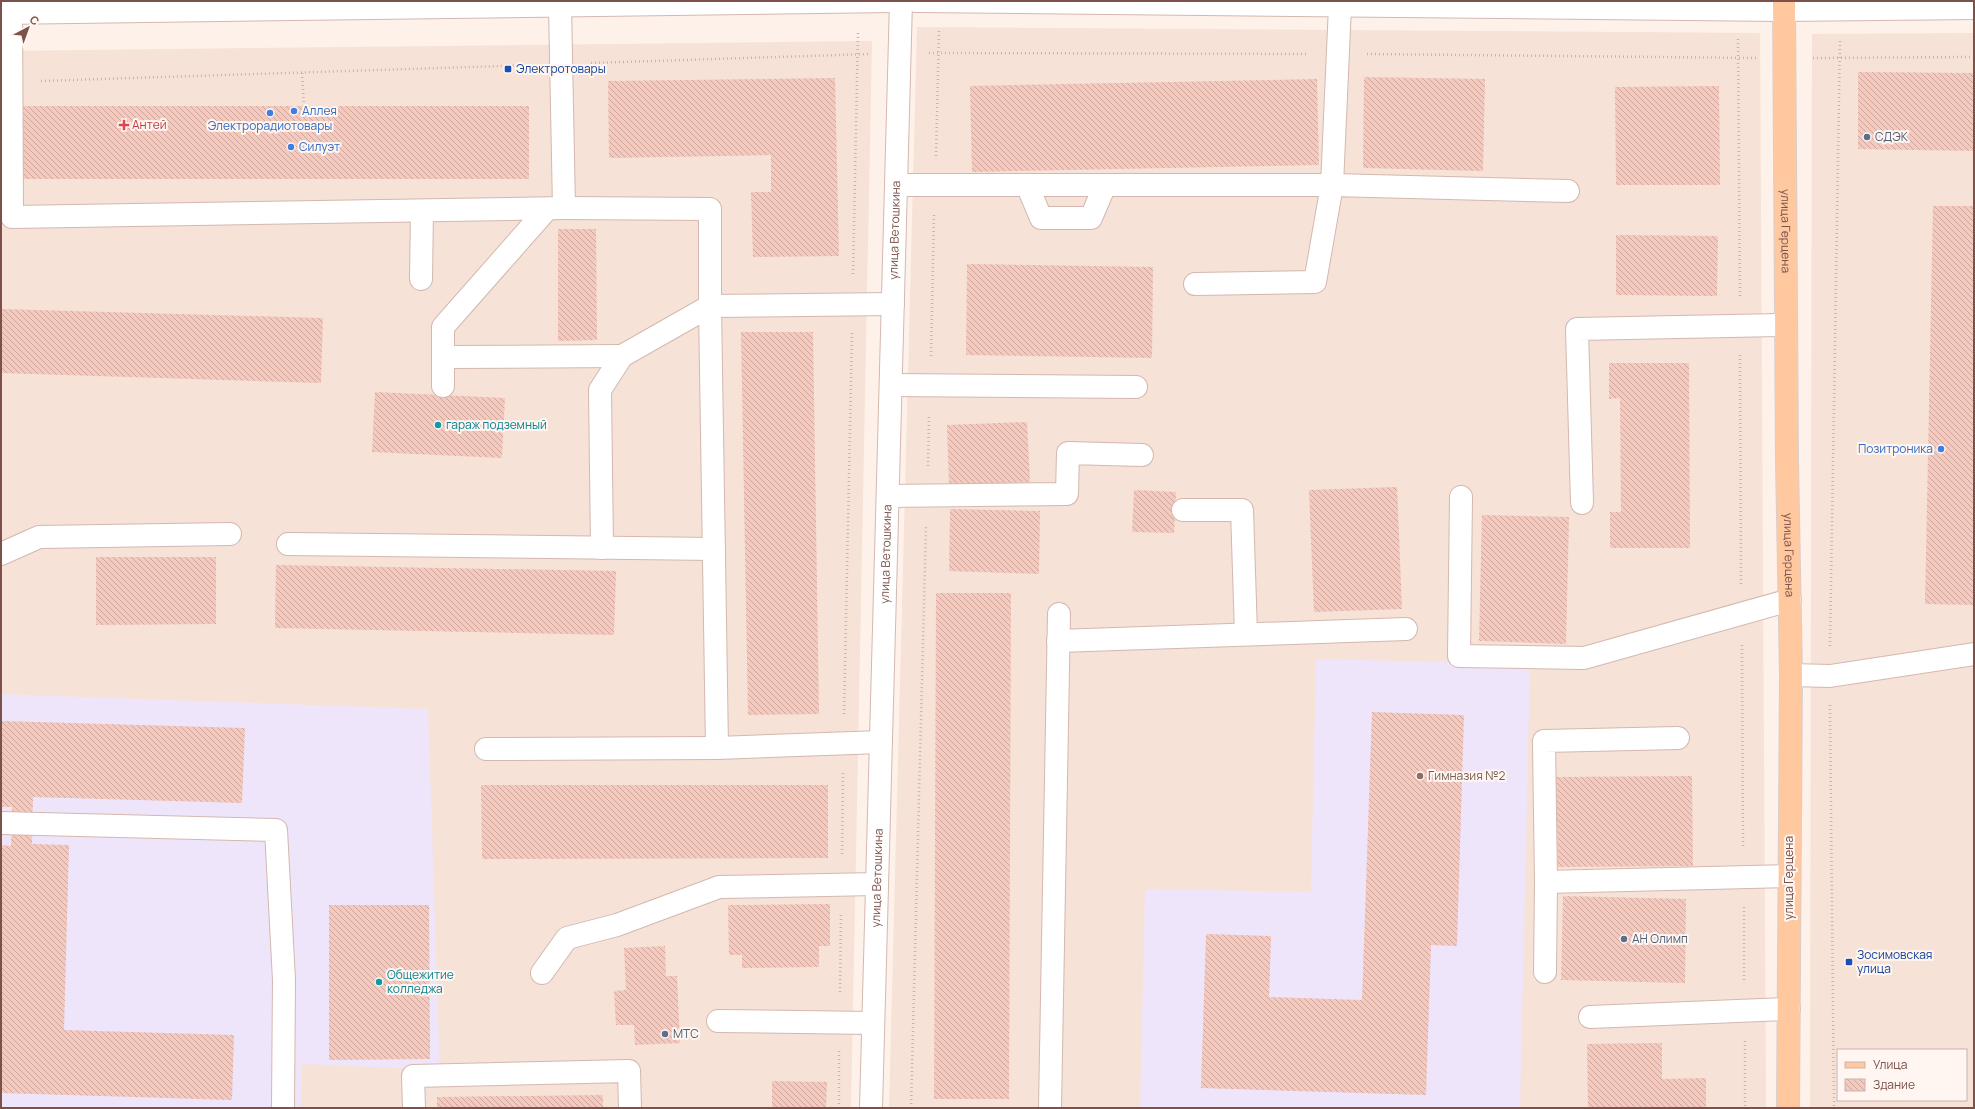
<svg xmlns="http://www.w3.org/2000/svg" width="1975" height="1109" font-family="Manrope,sans-serif">
	<style>
		.residential { fill: #f6e2d6; fill-rule: evenodd }
		.education { fill: #eee5fb }
		.building { fill: url(#building-back-hatch) }
		.lines { fill: none; stroke-linecap: round; stroke-linejoin: round }
		.minor-casing { stroke: #d4b8af; stroke-width: 24 }
		.major-casing { stroke: #dacecc; stroke-width: 24 }
		.path { stroke: #dbaca0; stroke-width: 2.5; stroke-dasharray: 1 3; stroke-linecap: butt }
		.minor { stroke: #fff; stroke-width: 22 }
		.major { stroke: #ffc89f; stroke-width: 22 }
		.transit-dot { fill: #1a4fb4; stroke: #fff6f1; stroke-width: 1.5 }
		.shop-dot { fill: #3f7fe0; stroke: #fff6f1; stroke-width: 1.5 }
		.health-dot { fill: #e0444e; stroke: #fff6f1; stroke-width: 1.5 }
		.service-dot { fill: #5c6f8a; stroke: #fff6f1; stroke-width: 1.5 }
		.culture-dot { fill: #0f9aa8; stroke: #fff6f1; stroke-width: 1.5 }
		.education-dot { fill: #8d6e63; stroke: #fff6f1; stroke-width: 1.5 }
		.labels { text-anchor: middle; stroke-width: 4; stroke-linejoin: round; paint-order: stroke }
		.transit-label { font-size: 12px; fill: #164399; stroke: #fff6f1; text-anchor: start }
		.shop-label { font-size: 12px; fill: #366cbe; stroke: #fff6f1; text-anchor: start }
		.health-label { font-size: 12px; fill: #be3a42; stroke: #fff6f1; text-anchor: start }
		.service-label { font-size: 12px; fill: #4e5e75; stroke: #fff6f1; text-anchor: start }
		.street-label { font-size: 12px; fill: #7b5149; stroke: #fff6f1 }
		.culture-label { font-size: 12px; fill: #0d838f; stroke: #fff6f1; text-anchor: start }
		.education-label { font-size: 12px; fill: #785e54; stroke: #fff6f1; text-anchor: start }
	</style>
	<defs>
		<pattern id="building-back-hatch" width="6" height="6" patternUnits="userSpaceOnUse"><rect width="6" height="6" fill="#f5c9be"/><path d="M-1 5l2 2M0 0l6 6M5-1l2 2" fill="none" stroke="#cba69c"/></pattern>
	</defs>
	<rect width="100%" height="100%" fill="#fef1e9"/>
	<!-- residential -->
	<path class="residential" d="M917,27l843,6 6,1075h-877z
		M1974,33v1075h-164l2,-1074zM1838,1050h128v50h-128z
		M872,41l-21,1067h-850v-1057z"/>
	<!-- education -->
	<path class="education" d="M1316,659l214,5 -10,444h-380l5,-219 166,3z
		M1,694l427,15 12,361 -138,-6 -1,44h-300z"/>
	<!-- building -->
	<path class="building" d="M1858,72l116,1v78l-116,-2z
		M1364,77l121,2 -2,92 -120,-3z
		M835,78l4,178 -86,1 -2,-65h20v-37l-162,3 -1,-77z
		M1317,79l2,86 -347,7 -2,-86z
		M1719,86l1,99h-104l-1,-98z
		M23,106h506v73h-506z
		M1933,206h41v399l-49,-1z
		M558,229h38l1,111 -39,1z
		M1616,235l102,1 -1,60 -101,-1z
		M967,264l186,3 -1,91 -186,-3z
		M1,309l322,9 -2,65 -320,-10z
		M741,332h72l6,382 -71,1z
		M1609,363h80l1,185h-80v-36h11l-1,-114 -11,1z
		M375,392l130,6 -3,60 -130,-6z
		M1027,422l3,60 -81,3 -2,-60z
		M1397,487l5,122 -88,3 -5,-122z
		M1134,490l42,2 -2,41 -42,-1z
		M950,509l90,2 -1,63 -90,-3z
		M1482,515l87,2 -3,127 -87,-3z
		M96,557h120v67l-120,1z
		M276,565l340,6 -2,64 -339,-7z
		M936,593h75l-2,506h-75z
		M1372,712l92,3 -7,231 -26,-1 -5,150 -225,-7 5,-154 65,2 -2,61 93,3z
		M1,721l244,7 -3,75 -209,-6 -1,47 37,1 -5,185 170,5 -2,65 -231,-7v-248l10,1 1,-39h-11z
		M1692,776l1,90 -135,1 -2,-90z
		M481,785h347v73l-346,1z
		M1563,896l123,3 -1,84 -124,-3z
		M830,904v42h-11v21l-77,1v-13h-13l-1,-50z
		M329,905h100l1,154 -101,1z
		M665,946l1,30h11l3,67 -45,2 -1,-20h-18l-2,-34 12,-1 -2,-42z
		M1662,1043v36l44,-1v30h-118l-1,-64z
		M772,1081l55,1 -1,26h-54z
		M603,1095v13h-166v-11z"/>
	<g class="lines">
		<!-- minor casing -->
		<g class="minor-casing">
			<g id="minor">
				<path d="M11,1l1,216 552,-9 -4,-202"/>
				<path d="M916,1l868,9 190,-2"/>
				<path d="M1,13l893,-12"/>
				<path d="M896,185h436l8,-179"/>
				<path d="M1027,185l14,33h50l14,-33"/>
				<path d="M564,208l146,1v97l183,-2"/>
				<path d="M421,279l1,-68"/>
				<path d="M1195,284l120,-2 17,-97 236,6"/>
				<path d="M443,357l179,-1"/>
				<path d="M891,385l245,2"/>
				<path d="M443,386v-59l104,-118"/>
				<path d="M888,496l179,-2 1,-41 74,2"/>
				<path d="M1461,497l-2,159 125,2 206,-58"/>
				<path d="M1582,503l-5,-174 209,-4"/>
				<path d="M1183,510h59l4,124"/>
				<path d="M288,544l426,5"/>
				<path d="M602,548l-2,-158 22,-34 88,-50 7,442 164,-6"/>
				<path d="M1,554l38,-17 191,-3"/>
				<path d="M1058,641l348,-12"/>
				<path d="M1791,675l39,1 144,-22"/>
				<path d="M1678,738l-134,3 2,141 243,-6"/>
				<path d="M486,749l231,-1"/>
				<path d="M1,823l275,7 8,150 -1,128"/>
				<path d="M1545,972l1,-90"/>
				<path d="M542,973l25,-35 50,-13 102,-38 158,-3"/>
				<path d="M1590,1017l199,-8"/>
				<path d="M718,1021l155,2"/>
				<path d="M414,1108l-1,-32 216,-5 1,37"/>
				<path id="s1" d="M871,1108l30,-1107"/>
				<path d="M1050,1108l9,-494"/>
			</g>
		</g>
		<!-- major casing -->
		<g class="major-casing">
			<g id="major">
				<path id="s2" d="M1784,1l3,461 4,213 -3,433"/>
			</g>
		</g>
		<!-- path -->
		<path class="path" d="M1738,39l2,259
			M929,53l379,1
			M1367,54l389,4
			M1813,58l161,-1
			M591,63l279,-9
			M302,73l2,33
			M41,81l491,-16
			M936,156l3,-125
			M853,274l5,-243
			M1740,355l1,229
			M931,356l3,-143
			M928,466l1,-51
			M1742,645l1,203
			M1830,646l10,-607
			M1830,705l4,403
			M844,714l8,-381
			M842,854l1,-81
			M1744,907v75
			M840,992l1,-79
			M1745,1041v67
			M839,1108v-57
			M911,1108l15,-583"/>
		<!-- minor -->
		<use href="#minor" class="minor"/>
		<!-- major -->
		<use href="#major" class="major"/>
	</g>
	<!-- markers -->
	<g class="transit-dot">
		<rect x="504" y="65" width="8" height="8" rx="2"/>
		<rect x="1845" y="958" width="8" height="8" rx="2"/>
	</g>
	<g class="shop-dot">
		<circle cx="294" cy="111" r="4"/>
		<circle cx="270" cy="113" r="4"/>
		<circle cx="291" cy="147" r="4"/>
		<circle cx="1941" cy="449" r="4"/>
	</g>
	<path class="health-dot" d="M122 119h4v4h4v4h-4v4h-4v-4h-4v-4h4z"/>
	<g class="service-dot">
		<circle cx="1867" cy="137" r="4"/>
		<circle cx="1624" cy="939" r="4"/>
		<circle cx="665" cy="1034" r="4"/>
	</g>
	<g class="culture-dot">
		<circle cx="438" cy="425" r="4"/>
		<circle cx="379" cy="982" r="4"/>
	</g>
	<circle class="education-dot" cx="1420" cy="776" r="4"/>
	<g class="labels">
		<!-- transit labels -->
		<g class="transit-label">
			<text x="516" y="73">Электротовары</text>
			<text x="1857" y="959">Зосимовская<tspan x="1857" dy="14">улица</tspan></text>
		</g>
		<!-- shop labels -->
		<g class="shop-label">
			<text x="302" y="115">Аллея</text>
			<text x="270" y="130" text-anchor="middle">Электрорадиотовары</text>
			<text x="299" y="151">Силуэт</text>
			<text x="1933" y="453" text-anchor="end">Позитроника</text>
		</g>
		<!-- health labels -->
		<g class="health-label">
			<text x="132" y="129">Антей</text>
		</g>
		<!-- service labels -->
		<g class="service-label">
			<text x="1875" y="141">СДЭК</text>
			<text x="1632" y="943">АН Олимп</text>
			<text x="673" y="1038">МТС</text>
		</g>
		<!-- street labels -->
		<g class="street-label">
			<text dy="4" stroke="none"><textPath href="#s1" startOffset="878">улица Ветошкина</textPath></text>
			<text dy="4" stroke="none"><textPath href="#s2" startOffset="230">улица Герцена</textPath></text>
			<text dy="4" stroke="none"><textPath href="#s1" startOffset="554">улица Ветошкина</textPath></text>
			<text dy="4" stroke="none"><textPath href="#s2" startOffset="554">улица Герцена</textPath></text>
			<text dy="4" stroke="none"><textPath href="#s1" startOffset="230">улица Ветошкина</textPath></text>
			<text transform="translate(1789 878) rotate(-90)" y="4">улица Герцена</text>
		</g>
		<!-- culture labels -->
		<g class="culture-label">
			<text x="446" y="429">гараж подземный</text>
			<text x="387" y="979">Общежитие<tspan x="387" dy="14">колледжа</tspan></text>
		</g>
		<!-- education labels -->
		<g class="education-label">
			<text x="1428" y="780">Гимназия №2</text>
		</g>
	</g>
	<!-- border -->
	<rect width="1975" height="1109" fill="none" stroke="#7b5149" stroke-width="4"/>
	<!-- legend -->
	<rect x="1837" y="1049" width="130" height="52" fill="#fff6f1" stroke="#cab4ae"/>
	<rect x="1845" y="1062" width="20" height="6" fill="#ffc89f" stroke="#cab4ae"/>
	<text x="1873" y="1069" font-size="12" fill="#7b5149">Улица</text>
	<rect x="1845" y="1079" width="20" height="12" fill="url(#building-back-hatch)" stroke="#cab4ae"/>
	<text x="1873" y="1089" font-size="12" fill="#7b5149">Здание</text>
	<!-- north arrow -->
	<g transform="translate(28 28) rotate(41)" stroke="#fff6f1" stroke-width="3" paint-order="stroke">
	<path d="M0-3L7 15L0 10L-7 15Z" fill="#7b5149"/>
	<text y="-6" font-size="11" font-weight="bold" text-anchor="middle" fill="#7b5149">С</text>
	</g>
</svg>
